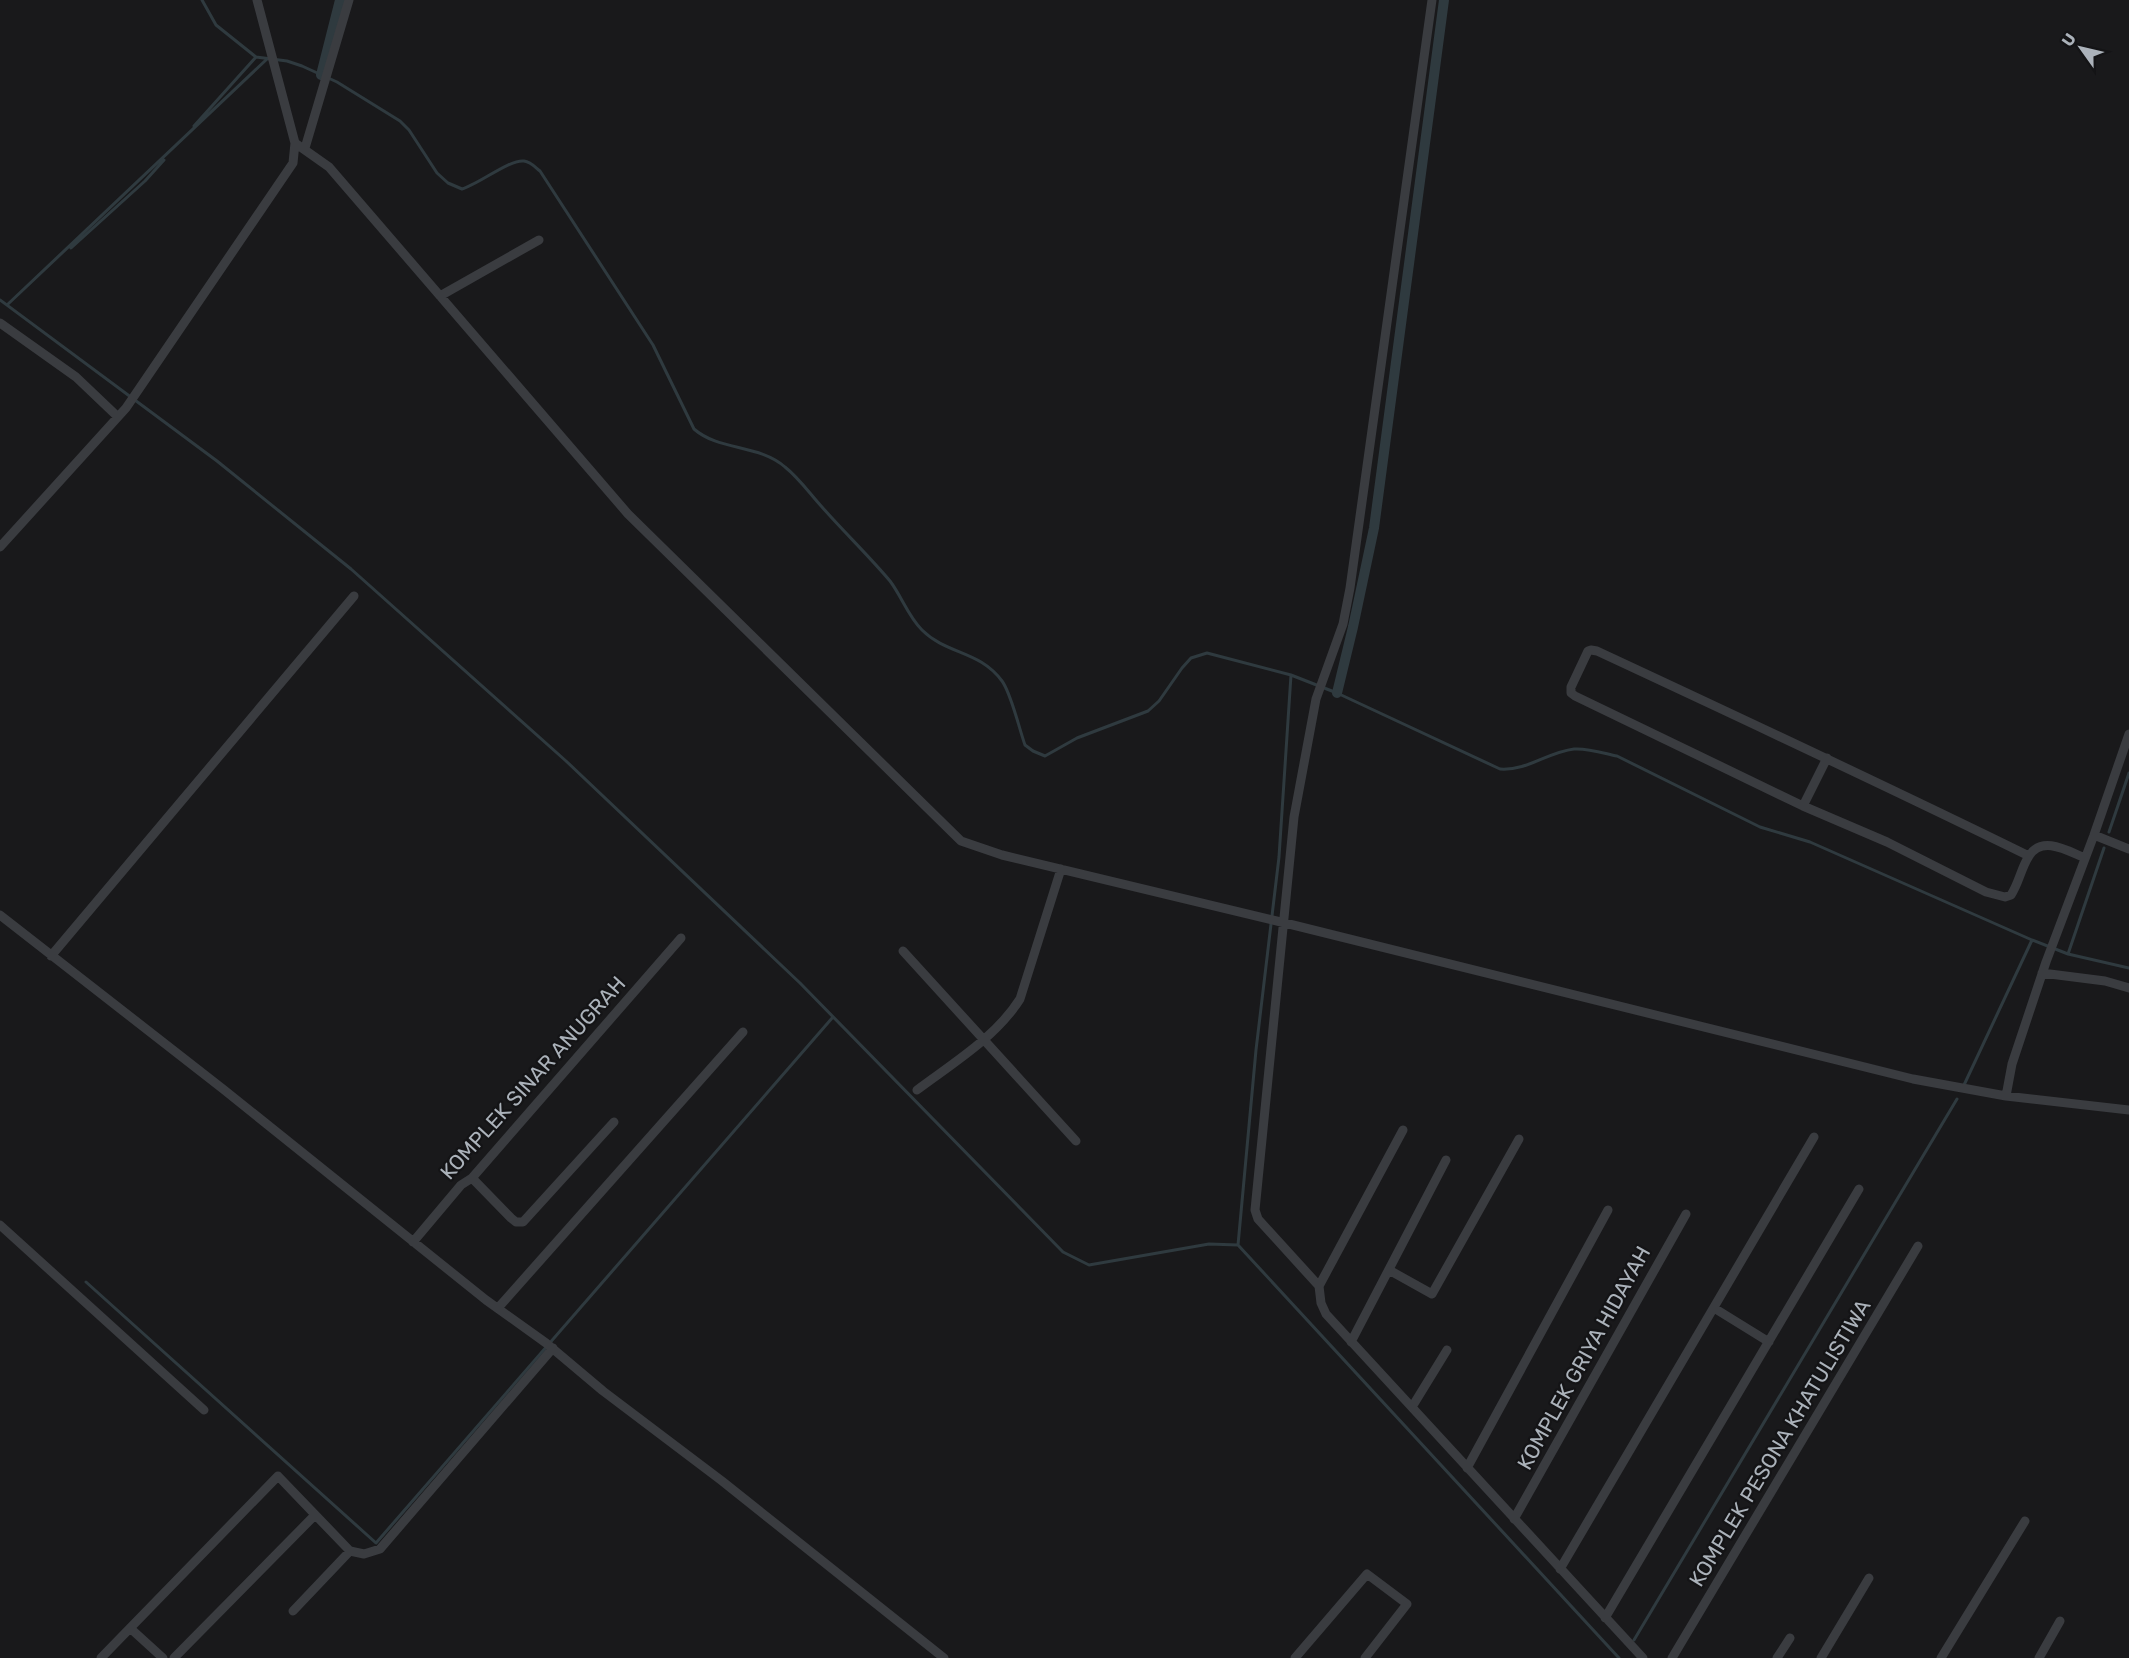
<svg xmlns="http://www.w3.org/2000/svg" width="2129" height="1658" font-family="Rubik,sans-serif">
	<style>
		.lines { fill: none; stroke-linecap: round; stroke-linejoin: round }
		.stream { stroke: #2f3a3f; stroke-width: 3 }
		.canal { stroke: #2f3a3f; stroke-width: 10 }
		.street { stroke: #3a3c40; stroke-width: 9 }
		.labels { text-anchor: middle; stroke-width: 4.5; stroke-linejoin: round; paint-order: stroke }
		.street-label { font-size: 21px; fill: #abb2ba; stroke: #141416 }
	</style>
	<rect width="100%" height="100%" fill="#19191b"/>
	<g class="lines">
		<!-- stream -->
		<path class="stream" d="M202,0l14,25 40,32 31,4 15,5 35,16 63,39 9,9 28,43 11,10 14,6c17,-5 48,-30 62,-28 7,1 11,6 16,10l113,174 41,84c25,22 65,15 91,38 14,11 25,27 37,40 22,25 47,49 68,74 12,16 18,35 32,49 25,25 57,20 80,51 9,12 17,47 23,64l8,6 12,5 32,-18 71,-27 11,-10 23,-33 9,-10 16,-5 84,22 46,18 163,76c27,2 48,-17 74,-20 14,-1 29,4 43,7l143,71 50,15 222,98 36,14 61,14
			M194,126l62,-69
			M71,248l74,-67 19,-21
			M0,300l217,161 134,108 215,192 234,222 263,269 26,13 120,-21 29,1
			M7,305l260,-246
			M1291,675l-12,182 -23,193 -18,195 381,413
			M2109,832l20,-59
			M2068,954l36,-106
			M1964,1085l68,-145
			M86,1282l290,261 457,-526
			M1634,1640l323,-541"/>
		<!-- canal -->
		<path class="canal" d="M321,75l19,-75
			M1337,693l16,-66 21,-99 70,-528"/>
		<!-- street -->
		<path class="street" d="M1432,0l-82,588 -7,36 -27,75 -22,118 -39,393 3,9 61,67 2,17 5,11 317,344
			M295,143l34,24 299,347 333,327 41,14 283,68 628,156 93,17 123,14
			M305,148l44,-148
			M440,296l99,-56
			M0,323l76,54 42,40
			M0,547l126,-139 167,-245 2,-20 -38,-143
			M1827,758l-24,48 84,36 99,50 19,5 6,-2c8,-12 10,-27 18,-39 13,-21 39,-5 56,2
			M1803,806l-228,-110 -4,-3v-6l17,-36 3,-1 6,1c144,67 289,135 432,205
			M2094,835l35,14
			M0,915l223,174 263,211 60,43 57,48 119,90 222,177
			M903,951l173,190
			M51,956l303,-360
			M2042,973l63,8 24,7
			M917,1090c36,-27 79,-53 103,-91l41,-130
			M2006,1096l6,-32 34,-102 48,-127 35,-101
			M472,1178l39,40 5,4h7l91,-100
			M0,1225l204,185
			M413,1242l48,-57 11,-7 209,-240
			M1389,1270l43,24 87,-155
			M1319,1286l84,-156
			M498,1308l245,-276
			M1714,1308l55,34
			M1351,1342l95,-182
			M1412,1407l35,-57
			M1467,1468l141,-258
			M1514,1519l172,-305
			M1560,1569l254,-432
			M293,1611l57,-60
			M1605,1618l254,-429
			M130,1628l33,30
			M101,1658l177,-182 72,75 14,3 16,-5 173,-201
			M174,1658l141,-143
			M1295,1658l72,-84 40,30 -42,54
			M1672,1658l246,-412
			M1777,1658l13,-20
			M1821,1658l48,-80
			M1941,1658l84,-137
			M2039,1658l21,-37"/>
	</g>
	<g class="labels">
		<!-- street labels -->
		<g class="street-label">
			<text transform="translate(533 1078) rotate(-48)" y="7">KOMPLEK SINAR ANUGRAH</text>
			<text transform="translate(1584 1358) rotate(-61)" y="7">KOMPLEK GRIYA HIDAYAH</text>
			<text transform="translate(1780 1443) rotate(-59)" y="7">KOMPLEK PESONA KHATULISTIWA</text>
		</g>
	</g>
	<!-- north arrow -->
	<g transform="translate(2081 48) rotate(304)" stroke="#141416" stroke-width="4.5" paint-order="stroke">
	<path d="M0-4.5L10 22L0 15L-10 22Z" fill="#abb2ba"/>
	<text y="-9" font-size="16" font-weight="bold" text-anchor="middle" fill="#abb2ba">U</text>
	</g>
</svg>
